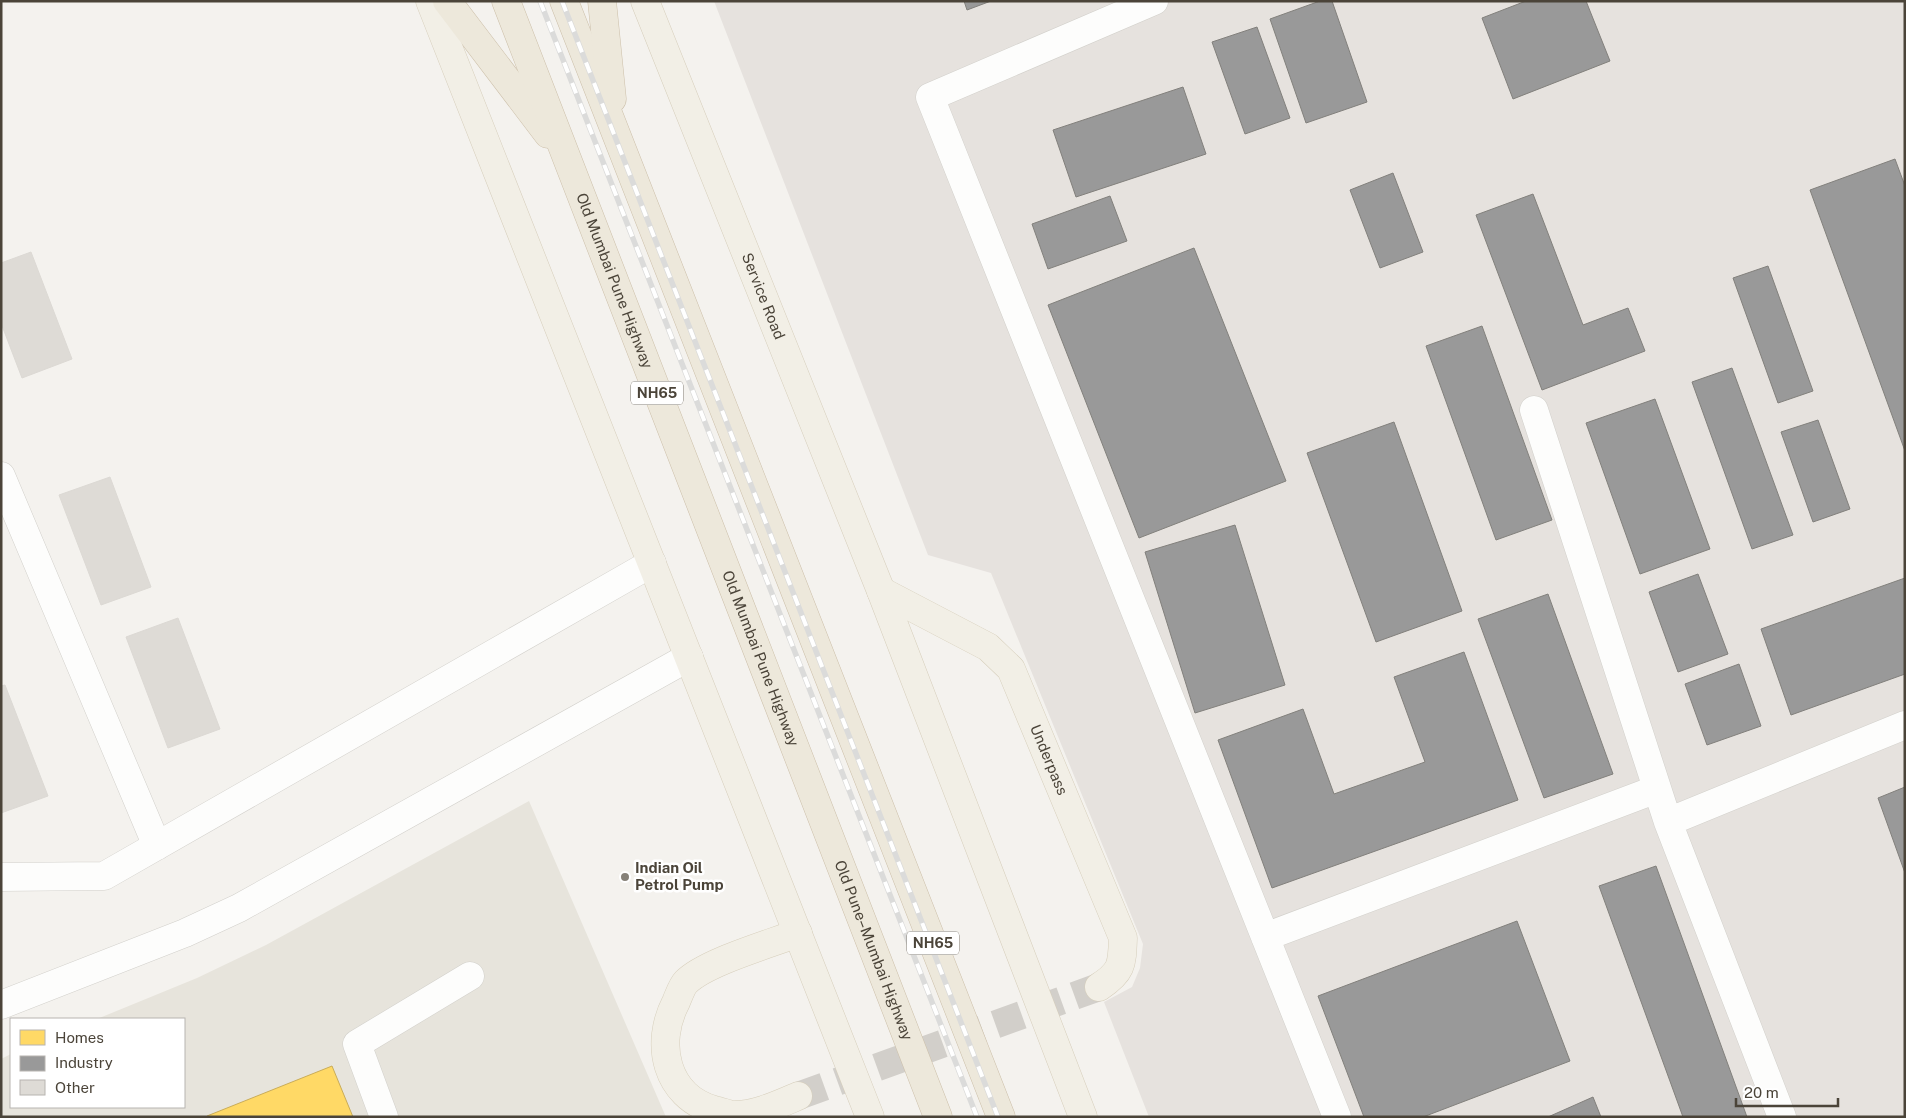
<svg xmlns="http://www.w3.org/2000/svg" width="1906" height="1118" font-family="'Public Sans',sans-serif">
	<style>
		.residential { fill: #e7e4dc }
		.industrial { fill: #e6e2de }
		.homes { fill: #ffd966; stroke: #c9ac58 }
		.industry { fill: #999; stroke: #82807c }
		.building { fill: #dedbd6; stroke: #dcd9d4 }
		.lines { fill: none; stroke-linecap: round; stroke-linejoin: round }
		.major-tunnel { stroke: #d2cfca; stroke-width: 28; stroke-dasharray: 28 14; stroke-linecap: butt }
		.minor-casing { stroke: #d2d0cb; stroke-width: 29 }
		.major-casing { stroke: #d6cebb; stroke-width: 29 }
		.highway-casing { stroke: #ccbfa9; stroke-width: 29 }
		.minor { stroke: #fdfdfc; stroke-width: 28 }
		.major { stroke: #f2efe6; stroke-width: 28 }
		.highway { stroke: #ede8db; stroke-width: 28 }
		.rail-casing { stroke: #dbdbda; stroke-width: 5.5 }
		.rail { stroke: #fff; stroke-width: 4; stroke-dasharray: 11; stroke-linecap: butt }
		.poi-dot { fill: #868178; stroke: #fff; stroke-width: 2 }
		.labels { text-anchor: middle; stroke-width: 5; stroke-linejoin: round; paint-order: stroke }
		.shield { fill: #fff; stroke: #817c74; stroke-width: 1 }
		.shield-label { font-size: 14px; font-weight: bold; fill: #4b4439 }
		.street-label { font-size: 15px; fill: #4b4439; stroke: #fff }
		.poi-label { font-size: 15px; font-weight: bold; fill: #4b4439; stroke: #fff; text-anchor: start }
	</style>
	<rect width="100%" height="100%" fill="#f4f2ee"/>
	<!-- residential -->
	<path class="residential" d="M529,801l137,316h-665v-58l10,-5v53h173v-88h-87l100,-41 69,-33z"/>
	<!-- industrial -->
	<path class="industrial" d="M714,1h1191v1116h-756l-45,-115 28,-15 8,-19 3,-24 -152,-371 -63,-18z"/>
	<!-- homes -->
	<path class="homes" d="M332,1066l21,51h-145l-1,-1z"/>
	<!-- industry -->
	<path class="industry" d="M964,1h27l-24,9z
		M1320,1h12l35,101 -61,21 -36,-104z
		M1526,1h60l24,60 -97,38 -31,-81z
		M1257,27l33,91 -45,16 -33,-92z
		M1183,87l23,67 -130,43 -23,-67z
		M1895,159l10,27v265l-95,-261z
		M1393,173l30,79 -43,16 -30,-78z
		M1533,194l50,131 45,-17 17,43 -103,39 -66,-175z
		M1110,196l17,45 -79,28 -16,-45z
		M1194,248l92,233 -147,57 -91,-233z
		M1768,266l45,125 -35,12 -45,-125z
		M1482,326l70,194 -56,20 -70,-194z
		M1732,368l61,167 -41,14 -60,-167z
		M1655,399l55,150 -70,25 -54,-151z
		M1818,420l32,89 -37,13 -32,-90z
		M1394,422l68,189 -86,31 -69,-189z
		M1235,525l50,160 -90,28 -50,-161z
		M1698,574l30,80 -50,18 -29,-80z
		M1905,578v96l-114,41 -30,-86z
		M1548,594l65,180 -69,24 -66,-179z
		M1464,652l54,148 -246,88 -54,-148 85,-31 31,85 91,-32 -31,-85z
		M1739,664l22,62 -54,19 -22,-61z
		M1905,787v86l-27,-75z
		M1656,866l91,251h-64l-84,-231z
		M1517,921l53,140 -147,56h-59l-46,-121z
		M1593,1097l8,20h-53z"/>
	<!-- building -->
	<path class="building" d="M31,252l41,107 -50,19 -21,-55v-60z
		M110,477l41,110 -50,18 -42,-110z
		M178,618l42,111 -52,19 -42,-111z
		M5,685l43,111 -47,17v-127z"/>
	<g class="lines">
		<!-- major-tunnel -->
		<path class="major-tunnel" d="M798,1096l301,-109"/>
		<!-- minor casing -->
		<g class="minor-casing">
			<path id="minor" d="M1154,1l-224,96 407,1020
				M1534,410l134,412
				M1,476l156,370
				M1,877l103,-1 548,-313
				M1265,937l392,-148
				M1,1005l184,-72 54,-25 450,-251
				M384,1117l-27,-73 113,-68
				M1782,1117l-114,-295 237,-97"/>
		</g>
		<!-- major casing -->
		<g class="major-casing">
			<g id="major">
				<path d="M430,1l440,1116"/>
				<path id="s1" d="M645,1l236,590 202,526"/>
				<path id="s2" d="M881,591l107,56 23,22 112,269c-1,27 -1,34 -24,49"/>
				<path d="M798,933c-28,11 -92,29 -112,49 -4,4 -7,13 -10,20 -22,42 -10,94 38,108 6,1 13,4 19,5 23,0 44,-10 65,-19"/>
			</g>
		</g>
		<!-- highway casing -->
		<g class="highway-casing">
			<g id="highway">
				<path d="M447,1l101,133"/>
				<path id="s3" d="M506,1l432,1116"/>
				<path d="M564,1l437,1116"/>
				<path d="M602,1l10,98"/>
			</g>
		</g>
		<!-- minor -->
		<use href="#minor" class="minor"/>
		<!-- major -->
		<use href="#major" class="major"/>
		<!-- highway -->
		<use href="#highway" class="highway"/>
		<!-- rail casing -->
		<g class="rail-casing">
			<path id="rail" d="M540,1l437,1116
				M562,1l436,1116"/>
		</g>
		<!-- rail -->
		<use href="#rail" class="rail"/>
	</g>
	<!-- markers -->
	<circle class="poi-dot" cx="625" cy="877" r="5"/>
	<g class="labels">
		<!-- shield labels -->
		<g class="shield">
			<rect x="631" y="381.5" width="52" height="23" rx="4"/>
			<rect x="907" y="931.5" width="52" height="23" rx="4"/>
		</g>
		<g class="shield-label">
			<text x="657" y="398">NH65</text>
			<text x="933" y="948">NH65</text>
		</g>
		<!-- street labels -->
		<g class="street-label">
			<text dy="5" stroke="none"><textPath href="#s3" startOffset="300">Old Mumbai Pune Highway</textPath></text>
			<text dy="5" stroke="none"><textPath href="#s1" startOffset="318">Service Road</textPath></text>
			<text dy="5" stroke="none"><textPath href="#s3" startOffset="705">Old Mumbai Pune Highway</textPath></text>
			<text dy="5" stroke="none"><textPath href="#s2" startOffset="251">Underpass</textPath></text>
			<text dy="5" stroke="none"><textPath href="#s3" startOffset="1018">Old Pune–Mumbai Highway</textPath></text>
		</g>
		<!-- poi labels -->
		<g class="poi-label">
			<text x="635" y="873">Indian Oil<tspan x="635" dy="17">Petrol Pump</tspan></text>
		</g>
	</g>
	<!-- border -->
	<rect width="1906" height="1118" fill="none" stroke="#4b4439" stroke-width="5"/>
	<!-- legend -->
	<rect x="10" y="1018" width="175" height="90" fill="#ffffff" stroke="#b7b4b0"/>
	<rect x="20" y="1030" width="25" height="15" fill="#ffd966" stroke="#b7b4b0"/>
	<text x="55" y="1043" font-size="15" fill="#4b4439">Homes</text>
	<rect x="20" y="1056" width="25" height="15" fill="#999999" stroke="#b7b4b0"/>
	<text x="55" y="1068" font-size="15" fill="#4b4439">Industry</text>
	<rect x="20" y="1080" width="25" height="15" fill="#dedbd6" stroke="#b7b4b0"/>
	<text x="55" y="1093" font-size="15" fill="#4b4439">Other</text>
	<!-- scale -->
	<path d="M1736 1098v8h102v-8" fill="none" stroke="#4b4439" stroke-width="2.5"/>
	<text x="1744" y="1098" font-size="15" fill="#4b4439" stroke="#ffffff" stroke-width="4" paint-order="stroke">20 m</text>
</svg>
